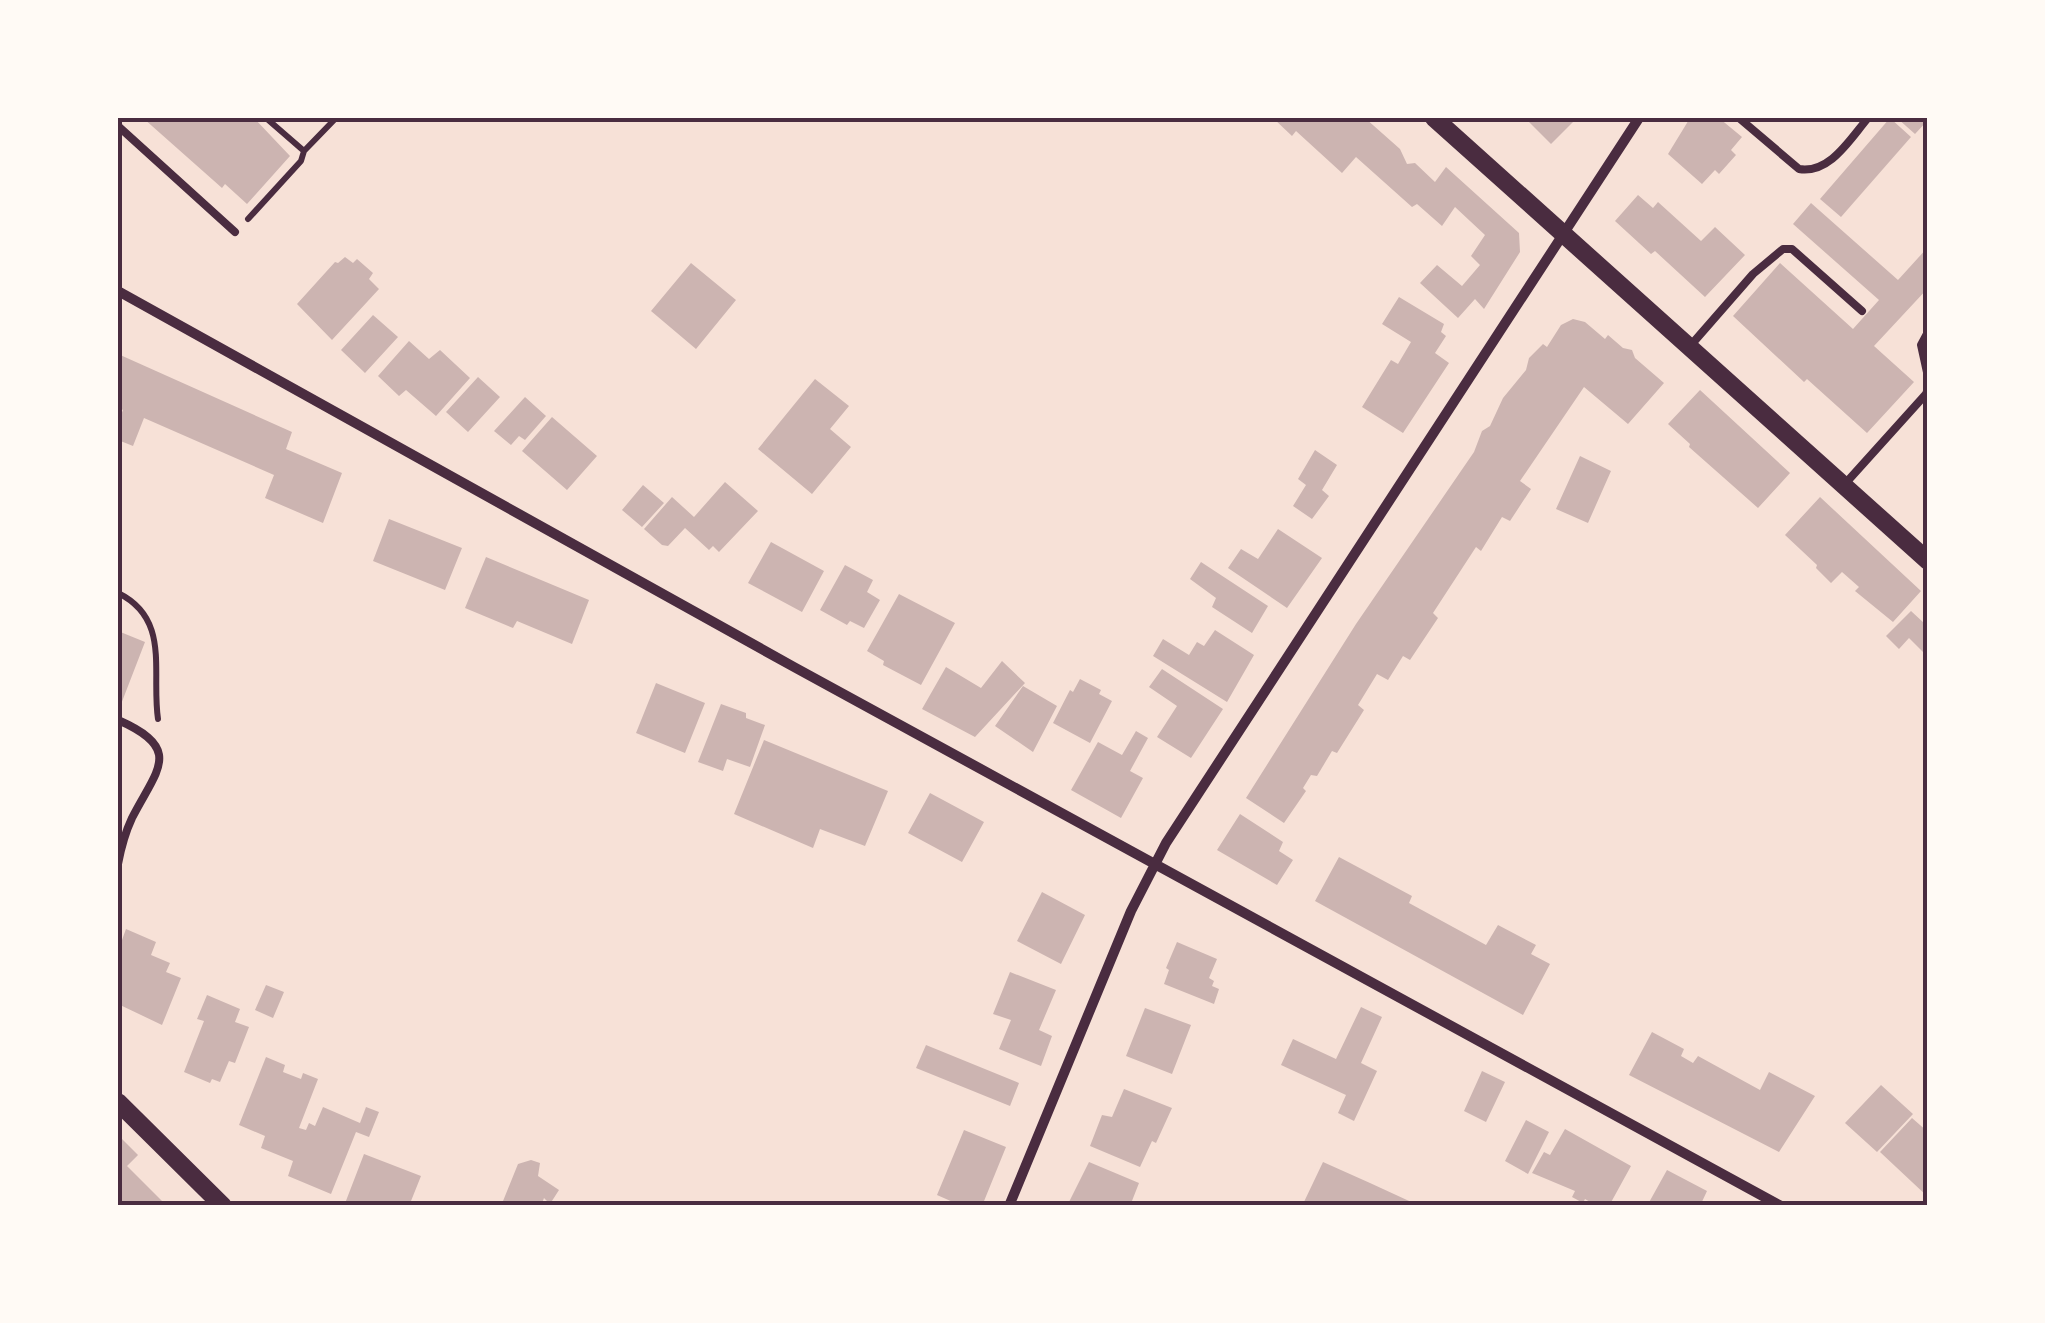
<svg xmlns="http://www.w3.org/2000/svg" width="2045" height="1323" font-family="Mulish,sans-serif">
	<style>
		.building { fill: #ccb4b1 }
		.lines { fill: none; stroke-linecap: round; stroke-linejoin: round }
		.path { stroke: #4a2c40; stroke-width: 6 }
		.service { stroke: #4a2c40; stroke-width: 8 }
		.minor { stroke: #4a2c40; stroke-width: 10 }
		.tertiary { stroke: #4a2c40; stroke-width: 18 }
		.neatline { fill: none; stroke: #4a2c40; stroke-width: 4 }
	</style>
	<rect width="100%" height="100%" fill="#f7e1d7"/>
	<!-- building -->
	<path class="building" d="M143,118h111l36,38 -43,48 -22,-20 -3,4z
		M1273,118h92l35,31 7,15 8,-1 20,19 11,-15 73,66 1,19 -36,57 -9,-10 -17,19 -38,-35 17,-18 25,21 18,-21 -9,-9 14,-21 -30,-28 -13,19 -25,-22 -5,3 -56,-50 -14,16 -46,-42 -4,5z
		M1525,118h52l-26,26z
		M1690,118h29l23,19 -11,13 5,5 -17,19 -4,-4 -13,14 -34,-30z
		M1890,118l21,19 -70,80 -21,-18z
		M1897,118h31v2l-13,14z
		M1638,195l15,13 5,-6 43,39 14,-14 30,28 -40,42 -50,-46 -4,3 -36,-33z
		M1811,203l87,77 30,-33v41l-54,58 40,36 -47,51 -60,-54 -3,3 -71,-66 47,-53 73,66 26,-29 -86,-76z
		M345,257l8,6 4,-4 16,14 -4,6 10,10 -47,51 -35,-36 38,-42 3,1z
		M691,263l45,37 -40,49 -45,-38z
		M1399,297l45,27 -3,8 5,4 -11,17 14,10 -46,70 -41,-26 29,-47 7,4 13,-22 -29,-18z
		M373,315l25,22 -33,36 -24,-23z
		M1573,319l12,3 20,17 3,-4 15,13 9,2 3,8 29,25 -36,41 -44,-37 -64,94 11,8 -21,32 -8,-4 -21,34 -5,-4 -43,66 5,5 -28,42 -7,-4 -15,24 -11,-6 -19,31 6,5 -27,43 -5,-2 -15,25 -6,-1 -8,13 3,3 -22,32 -38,-25 110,-174 118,-172 8,-21 8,-5 13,-28 23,-28 3,-12 14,-14 4,3 14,-22z
		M409,341l20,18 11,-9 30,28 -34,38 -30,-26 -7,6 -21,-20z
		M118,354l174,78 -6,17 56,24 -19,50 -58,-25 9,-23 -130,-57 -11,28 -15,-6v-18l5,-12 -5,-3z
		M478,377l22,20 -32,35 -22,-20z
		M815,379l34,27 -19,23 21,18 -39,47 -54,-45z
		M1700,390l90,83 -32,35 -69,-61 1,-3 -22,-20z
		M525,397l21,19 -21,24 -6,-4 -8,9 -17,-14z
		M552,417l45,39 -30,34 -45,-39z
		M1315,450l22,15 -15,25 7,6 -17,23 -19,-13 13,-21 -8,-6z
		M1580,456l31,15 -23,52 -32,-14z
		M725,482l33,29 -39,41 -6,-6 -4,4 -24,-22 -17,18 -6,-1 -18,-16 28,-32 22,20z
		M643,485l21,18 -22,24 -20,-17z
		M1820,497l101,94 -28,31 -38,-31 4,-4 -17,-15 -11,11 -15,-15 1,-3 -32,-30z
		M389,519l73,29 -17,42 -72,-29z
		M1278,529l44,29 -35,50 -59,-40 13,-19 17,10z
		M771,542l53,29 -22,41 -54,-29z
		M486,557l103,43 -17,44 -55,-23 -4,7 -48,-20z
		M1201,562l67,44 -16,27 -40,-26 4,-9 -26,-19z
		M845,565l28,15 -6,12 13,8 -16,28 -14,-7 -3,4 -27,-15z
		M899,594l56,29 -34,62 -38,-20 1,-4 -17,-10z
		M1911,611l13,12 4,-4v38l-19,-19 -10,11 -13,-13z
		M1215,630l39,25 -27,47 -74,-46 10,-17 26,16 8,-13 7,4z
		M118,631l27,11 -27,70z
		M1002,661l23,22 -50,54 -53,-28 24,-42 35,21z
		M1162,669l61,40 -32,49 -34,-21 20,-31 -28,-19z
		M1080,679l21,11 -2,4 13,7 -22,42 -37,-20 17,-33 3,2z
		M656,683l49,20 -20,50 -49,-20z
		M1023,686l34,20 -24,46 -38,-26z
		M721,704l25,9v5l19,7 -15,42 -23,-8 -4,12 -25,-9z
		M1136,731l12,7 -18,33 13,7 -22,40 -50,-28 27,-48 24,13z
		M764,740l124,51 -23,55 -45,-17 -7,19 -79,-34z
		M930,793l54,29 -22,40 -54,-29z
		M1240,814l43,28 -4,9 14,9 -16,25 -60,-35z
		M1339,857l73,39 -3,7 77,42 12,-20 38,20 -5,9 19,10 -27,51 -208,-114z
		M1042,892l43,23 -24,49 -44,-23z
		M126,929l30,13 -5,13 19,8 -4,9 15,6 -19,47 -44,-21v-53z
		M1177,942l40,17 -8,19 5,3 -2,5 7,3 -5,15 -50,-20 5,-14 -3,-2z
		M1010,972l46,18 -17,40 13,6 -11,30 -42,-17 12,-29 -18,-6z
		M266,985l18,7 -11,26 -18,-8z
		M207,995l33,14 -5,13 14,5 -14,36 -6,-2 -9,21 -8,-3 -2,4 -26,-11 20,-51 -7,-2z
		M1361,1007l21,10 -21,46 16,8 -23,50 -16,-8 8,-18 -65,-30 12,-26 43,20z
		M1145,1008l46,17 -19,49 -46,-18z
		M1652,1032l32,17 -3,7 12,7 5,-7 62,34 9,-18 46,24 -36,56 -150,-77z
		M926,1045l93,38 -9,23 -94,-38z
		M266,1057l19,8 -2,7 18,7 2,-6 15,6 -19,49 7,2 3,-7 6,3 8,-19 37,16 6,-16 13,5 -10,25 -13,-5 -25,62 -43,-18 5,-15 -32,-13 4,-12 -26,-11z
		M1482,1071l23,11 -19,40 -22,-11z
		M1881,1085l32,29 -36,38 -32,-29z
		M1124,1089l48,19 -16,35 -4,-2 -12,26 -50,-21 12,-31 10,2z
		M1912,1118l16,14v65l-48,-45z
		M1526,1120l23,12 -21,42 -23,-13z
		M1565,1129l66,37 -22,40h-12l-12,-7 -2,4 -11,-6 3,-6 -43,-18 12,-21 6,3z
		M964,1130l42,17 -24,59h-20l-25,-11z
		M118,1135l20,20 -11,11 40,40h-49z
		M364,1154l57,22 -10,25 10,5h-77z
		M531,1160l9,3 -2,13 21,14 -9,14 -6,-6 -3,8h-40l17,-42z
		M1089,1162l50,21 -9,23h-63z
		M1323,1162l47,21 50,23h-113l-4,-2z
		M1667,1170l40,21 -7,15h-53z"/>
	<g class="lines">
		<!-- path -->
		<path class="path" d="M266,118l38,33 32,-33
			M248,219l53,-58 3,-10
			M118,593c53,26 33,79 40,126"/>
		<!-- service -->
		<path class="service" d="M1739,118l60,51c31,5 51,-30 69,-51
			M118,126l117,106
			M1928,332l-7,13 7,32
			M1691,345l62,-71 30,-25h9l70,62
			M1844,485l82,-91 2,-6
			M118,720c66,29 39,49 14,98 -7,15 -11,30 -14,46"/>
		<!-- minor -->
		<path class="minor" d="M118,291l676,376 987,539
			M1009,1206l122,-295 35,-68 473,-725"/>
		<!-- tertiary -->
		<path class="tertiary" d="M1434,118l494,443
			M118,1102l105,104"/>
	</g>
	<!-- border -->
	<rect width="2045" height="1323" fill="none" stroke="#fffaf5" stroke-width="240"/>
	<rect x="120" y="120" width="1805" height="1083" class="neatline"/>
</svg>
